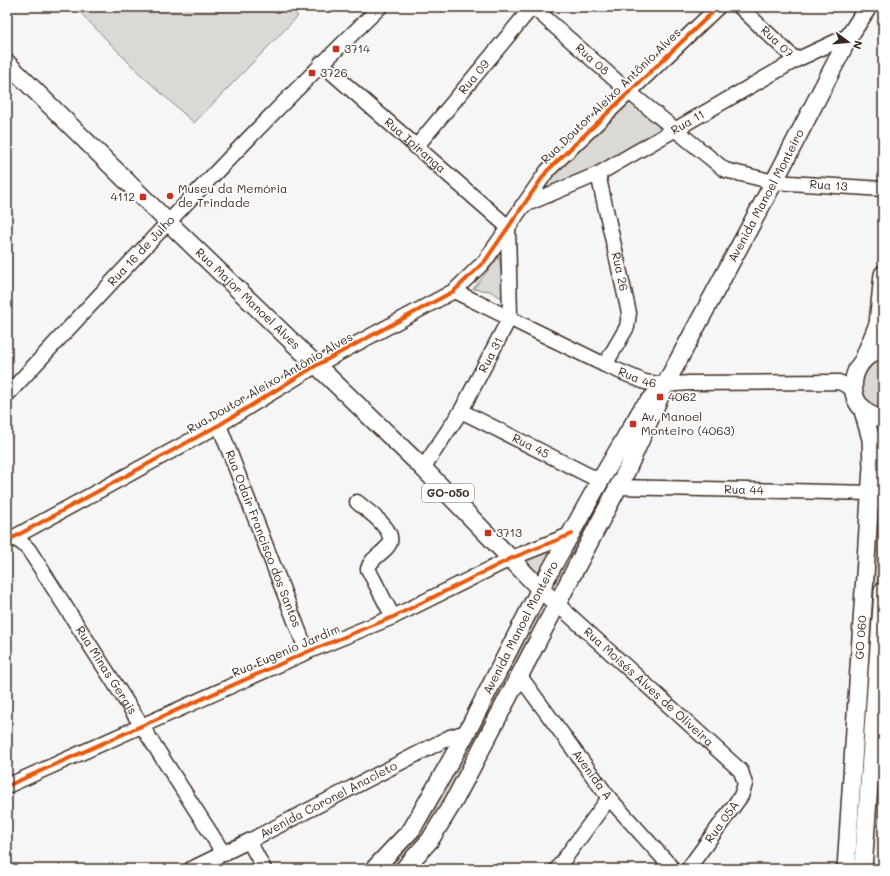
<svg xmlns="http://www.w3.org/2000/svg" width="890" height="876" font-family="Mali,sans-serif">
	<style>
		.green { fill: #dbd9d6; stroke: #8b827a }
		.lines { fill: none; stroke-linecap: round; stroke-linejoin: round }
		.minor-casing { stroke: #3b2a1e; stroke-width: 17 }
		.major-casing { stroke: #3b2a1e; stroke-width: 20 }
		.minor { stroke: #fff; stroke-width: 14 }
		.major { stroke: #fff; stroke-width: 17 }
		.cycleway-casing { stroke: #fff; stroke-width: 6 }
		.cycleway { stroke: #e8590c; stroke-width: 4 }
		.poi-dot { fill: #c8321e; stroke: #fff; stroke-width: 1.5 }
		.labels { text-anchor: middle; stroke-width: 3.5; stroke-linejoin: round; paint-order: stroke }
		.shield { fill: #fff; stroke: #766a62; stroke-width: 1 }
		.shield-label { font-size: 11px; font-weight: bold; fill: #3b2a1e }
		.street-label { font-size: 12px; fill: #3b2a1e; stroke: #fff }
		.poi-label { font-size: 12px; fill: #3b2a1e; stroke: #fff; text-anchor: start }
	</style>
	<rect width="100%" height="100%" fill="#f7f6f6"/>
	<filter id="ink" filterUnits="userSpaceOnUse"><feTurbulence type="fractalNoise" baseFrequency=".025" numOctaves="2"/><feDisplacementMap in="SourceGraphic" scale="8" xChannelSelector="R" yChannelSelector="G"/><feConvolveMatrix kernelMatrix="1 2 1 2 8 2 1 2 1" color-interpolation-filters="sRGB"/></filter>
	<g filter="url(#ink)">
		<!-- green -->
		<path class="green" d="M75,7h209l14,9 -104,107 -57,-52z
			M633,98l26,29v4l-7,7 -105,55 -3,-2 1,-8z
			M499,257l6,37 -5,3 -10,-6 -17,-2z
			M883,357v53c-20,-3 -29,-32 -14,-46 3,-3 10,-5 14,-7z
			M875,422l8,2v85l-26,360h-6l27,-434z
			M605,478l7,1 2,4 -55,101 -6,-5z
			M565,538l-24,37h-3l-21,-17z
			M536,612l4,4 1,6 -100,192 -41,55h-13l21,-25z"/>
		<g class="lines">
			<!-- minor casing -->
			<g class="minor-casing">
				<g id="minor">
					<path id="s1" d="M533,7l96,85 96,78 49,12 109,7"/>
					<path id="s2" d="M740,7l56,53"/>
					<path id="s3" d="M321,63l187,164 2,90 -49,94 -38,57"/>
					<path id="s4" d="M416,147l116,-140"/>
					<path id="s5" d="M598,174l31,139 -2,14 -22,38"/>
					<path id="s6" d="M522,206l76,-32 198,-114 54,-25"/>
					<path id="s7" d="M454,291l151,74 40,17 20,3 24,-2 150,-1 14,7"/>
					<path id="s8" d="M7,395c122,-132 244,-263 373,-388"/>
					<path id="s9" d="M461,411l139,70"/>
					<path id="s10" d="M219,425l88,227"/>
					<path id="s11" d="M618,487l253,6"/>
					<path d="M357,502c10,9 42,29 31,44 -7,9 -17,12 -20,23l25,48"/>
					<path id="s12" d="M8,535l14,8 7,7 195,304"/>
					<path d="M7,541l212,-116 98,-60 137,-74 31,-30 62,-90 171,-164"/>
					<path id="s13" d="M556,603l185,168 4,13 -4,12 -53,73"/>
					<path id="s14" d="M519,675l90,123 64,71"/>
					<path d="M7,786l300,-134 86,-35 119,-59 60,-24"/>
					<path d="M249,841l15,28"/>
					<path id="s15" d="M191,869l58,-28 201,-104 17,-5"/>
					<path d="M557,869l52,-71"/>
				</g>
			</g>
			<!-- major casing -->
			<g class="major-casing">
				<g id="major">
					<path id="s16" d="M7,63l160,158 256,247 117,121 16,14"/>
					<path d="M883,349c-40,10 -39,66 0,69"/>
					<path d="M864,358l14,-34 5,-50"/>
					<path id="s17" d="M374,869l38,-40 55,-97 73,-143 60,-108 42,-72 16,-17"/>
					<path id="s18" d="M404,869l26,-29 24,-39 172,-329 39,-87 109,-203 76,-147 18,-28"/>
					<path id="s19" d="M846,869l26,-402 -1,-28 -9,-32"/>
					<path d="M863,869l20,-278"/>
				</g>
			</g>
			<!-- minor -->
			<use href="#minor" class="minor"/>
			<!-- major -->
			<use href="#major" class="major"/>
			<!-- cycleway casing -->
			<g class="cycleway-casing">
				<path id="cycleway" d="M7,541l212,-116 98,-60 137,-74 31,-30 62,-90 171,-164
					M7,786l300,-134 86,-35 119,-59 60,-24"/>
			</g>
			<!-- cycleway -->
			<use href="#cycleway" class="cycleway"/>
		</g>
	</g>
	<!-- markers -->
	<g class="poi-dot">
		<rect x="332" y="45" width="8" height="8" rx="2"/>
		<rect x="308" y="69" width="8" height="8" rx="2"/>
		<circle cx="170" cy="196" r="4"/>
		<rect x="139" y="193" width="8" height="8" rx="2"/>
		<rect x="656" y="393" width="8" height="8" rx="2"/>
		<rect x="629" y="420" width="8" height="8" rx="2"/>
		<rect x="484" y="529" width="8" height="8" rx="2"/>
	</g>
	<g class="labels">
		<!-- shield labels -->
		<rect class="shield" x="422" y="484" width="52" height="18" rx="3"/>
		<g class="shield-label">
			<text x="448" y="497">GO-050</text>
		</g>
		<!-- street labels -->
		<g class="street-label">
			<text dy="4" stroke="none"><textPath href="#s2" startOffset="51">Rua 07</textPath></text>
			<text dy="4" stroke="none"><textPath href="#s1" startOffset="79">Rua 08</textPath></text>
			<text dy="4" stroke="none"><textPath href="#s4" startOffset="91">Rua 09</textPath></text>
			<text transform="translate(611 96) rotate(-44)" y="4">Rua Doutor Aleixo Antônio Alves</text>
			<text dy="4" stroke="none"><textPath href="#s6" startOffset="186">Rua 11</textPath></text>
			<text dy="4" stroke="none"><textPath href="#s3" startOffset="125">Rua Ipiranga</textPath></text>
			<text dy="4" stroke="none"><textPath href="#s1" startOffset="357">Rua 13</textPath></text>
			<text dy="4" stroke="none"><textPath href="#s18" startOffset="766">Avenida Manoel Monteiro</textPath></text>
			<text dy="4" stroke="none"><textPath href="#s8" startOffset="197">Rua 16 de Julho</textPath></text>
			<text dy="4" stroke="none"><textPath href="#s5" startOffset="100">Rua 26</textPath></text>
			<text dy="4" stroke="none"><textPath href="#s16" startOffset="337">Rua Major Manoel Alves</textPath></text>
			<text transform="translate(491 355) rotate(-62)" y="4">Rua 31</text>
			<text dy="4" stroke="none"><textPath href="#s7" startOffset="203">Rua 46</textPath></text>
			<text transform="translate(270 383) rotate(-30)" y="4">Rua Doutor Aleixo Antônio Alves</text>
			<text dy="4" stroke="none"><textPath href="#s9" startOffset="78">Rua 45</textPath></text>
			<text dy="4" stroke="none"><textPath href="#s11" startOffset="126">Rua 44</textPath></text>
			<text dy="4" stroke="none"><textPath href="#s10" startOffset="122">Rua Odair Francisco dos Santos</textPath></text>
			<text dy="4" stroke="none"><textPath href="#s17" startOffset="284">Avenida Manoel Monteiro</textPath></text>
			<text dy="4" stroke="none"><textPath href="#s19" startOffset="232">GO 060</textPath></text>
			<text transform="translate(286 651) rotate(-23)" y="4">Rua Eugenio Jardim</text>
			<text dy="4" stroke="none"><textPath href="#s12" startOffset="169">Rua Minas Gerais</textPath></text>
			<text dy="4" stroke="none"><textPath href="#s13" startOffset="125">Rua Moisés Alves de Oliveira</textPath></text>
			<text dy="4" stroke="none"><textPath href="#s14" startOffset="124">Avenida A</textPath></text>
			<text dy="4" stroke="none"><textPath href="#s15" startOffset="154">Avenida Coronel Anacleto</textPath></text>
			<text transform="translate(722 822) rotate(-54)" y="4">Rua 05A</text>
		</g>
		<!-- poi labels -->
		<g class="poi-label">
			<text x="344" y="53">3714</text>
			<text x="320" y="77">3726</text>
			<text x="178" y="193">Museu da Memória<tspan x="178" dy="14">de Trindade</tspan></text>
			<text x="135" y="201" text-anchor="end">4112</text>
			<text x="668" y="401">4062</text>
			<text x="641" y="421">Av. Manoel<tspan x="641" dy="14">Monteiro (4063)</tspan></text>
			<text x="496" y="537">3713</text>
		</g>
	</g>
	<!-- margin -->
	<rect width="890" height="876" fill="none" stroke="#fff" stroke-width="24"/>
	<rect x="12" y="12" width="866" height="852" fill="none" stroke="#3b2a1e" stroke-width="1.5" filter="url(#ink)"/>
	<!-- north arrow -->
	<g transform="translate(848 42) rotate(106)" stroke="#ffffff" stroke-width="3" paint-order="stroke">
	<path d="M0-3L7 15L0 10L-7 15Z" fill="#3b2a1e"/>
	<text y="-6" font-size="11" font-weight="bold" text-anchor="middle" fill="#3b2a1e">N</text>
	</g>
</svg>
